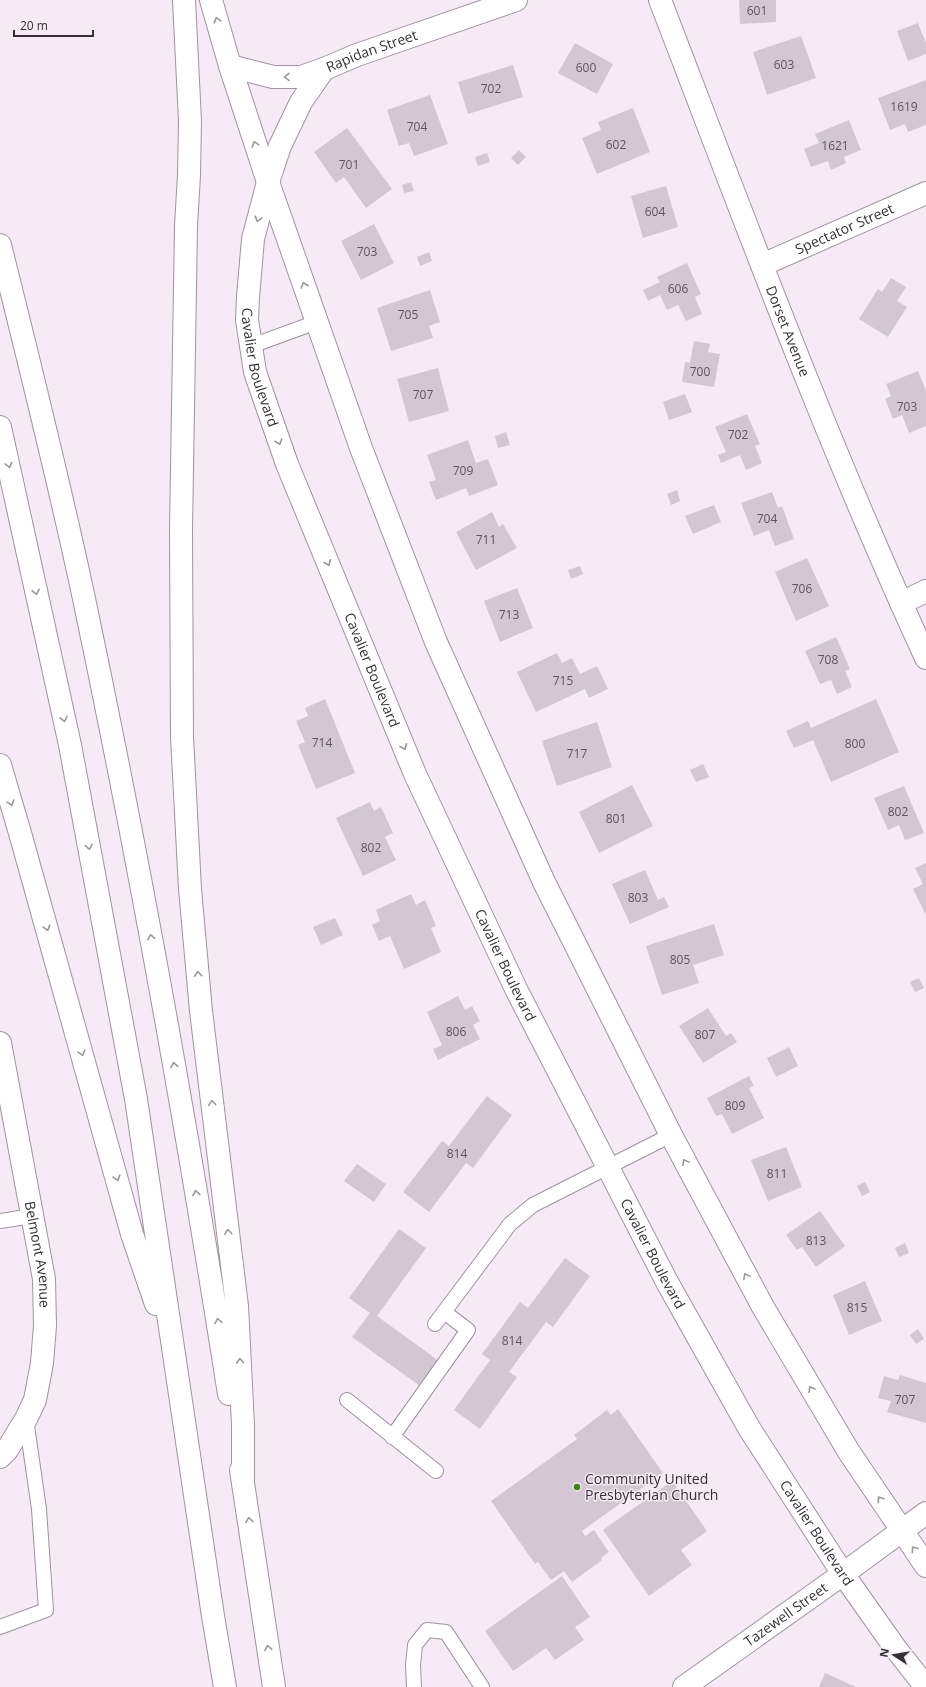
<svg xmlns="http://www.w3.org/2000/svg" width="926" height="1687" font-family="'Open Sans',sans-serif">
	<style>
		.building { fill: #d3c7d3 }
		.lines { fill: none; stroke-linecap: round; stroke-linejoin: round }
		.service-casing { stroke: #9f939f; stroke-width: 16 }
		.minor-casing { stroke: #9f939f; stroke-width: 24 }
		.tertiary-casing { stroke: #9f939f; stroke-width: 24 }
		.secondary-casing { stroke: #9f939f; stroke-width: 24 }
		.motorway-casing { stroke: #9f939f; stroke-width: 24 }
		.service { stroke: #fff; stroke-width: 14 }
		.minor { stroke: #fff; stroke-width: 22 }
		.tertiary { stroke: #fff; stroke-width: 22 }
		.secondary { stroke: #fff; stroke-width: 22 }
		.motorway { stroke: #fff; stroke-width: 22 }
		.oneway { stroke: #9a989a }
		.poi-dot { fill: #45821f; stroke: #f6eaf6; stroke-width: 1.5 }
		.labels { text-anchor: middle; stroke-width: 3; stroke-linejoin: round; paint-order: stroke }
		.number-label { font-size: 12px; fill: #5c565c }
		.street-label { font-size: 14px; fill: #353035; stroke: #f6eaf6 }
		.poi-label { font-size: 14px; fill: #353035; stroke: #f6eaf6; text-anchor: start }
	</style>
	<rect width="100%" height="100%" fill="#f6eaf6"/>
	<!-- building -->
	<path class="building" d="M739,0h37v22l-36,2z
		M918,23l8,20v11l-18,7 -11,-30z
		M801,36l15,42 -49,17 -14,-43z
		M575,43l38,21 -16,30 -39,-21z
		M513,65l10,32 -55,17 -10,-32z
		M926,80v45l-18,7 -3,-8 -15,6 -12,-32z
		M430,95l18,49 -34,12 -5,-13 -10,3 -12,-36z
		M633,108l17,44 -53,22 -15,-36 19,-8 -3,-8z
		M849,120l12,30 -17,7 2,6 -15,7 -3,-9 -17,6 -7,-18 15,-6 -4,-9z
		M347,128l45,61 -26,19 -22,-31 -8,6 -22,-31z
		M519,150l7,7 -8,8 -7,-7z
		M487,153l3,9 -12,4 -3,-9z
		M411,182l3,9 -10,2 -2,-8z
		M666,186l12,41 -35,11 -12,-42z
		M374,224l20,39 -33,17 -20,-39z
		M429,252l3,9 -12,5 -3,-9z
		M687,263l14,31 -6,3 7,17 -16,7 -8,-16 -11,5 -7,-15 -12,6 -5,-11 17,-8 -3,-5z
		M891,278l15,9 -9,14 10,6 -19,30 -29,-18 19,-30 4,3z
		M430,290l10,32 -11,4 4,12 -42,13 -14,-43z
		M694,341l16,3 -2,8 12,2 -6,33 -32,-5 3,-20 5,1z
		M438,368l11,43 -40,11 -12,-43z
		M918,371l8,20v35l-17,7 -7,-18 -9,4 -8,-20 6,-3 -5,-12z
		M685,394l7,18 -23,8 -6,-18z
		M747,414l13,30 -5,2 7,17 -16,7 -6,-15 -19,8 -3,-8 8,-3 -11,-25z
		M506,432l4,13 -12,3 -3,-12z
		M468,440l8,23 12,-4 10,26 -29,11 -3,-8 -30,12 -7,-18 7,-2 -9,-25z
		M677,490l3,11 -9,4 -4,-11z
		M772,492l6,16 4,-2 12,33 -19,7 -6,-16 -15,6 -13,-33z
		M714,505l7,17 -28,12 -8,-18z
		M492,512l7,15 4,-3 14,24 -41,22 -20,-38z
		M807,558l22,48 -33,15 -21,-49z
		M580,566l3,8 -12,5 -3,-9z
		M517,588l16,40 -33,14 -16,-41z
		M836,637l14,32 -5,2 7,16 -15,7 -6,-14 -11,4 -15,-33z
		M557,653l5,10 10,-5 8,16 17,-8 11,23 -19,9 -4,-9 -49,23 -19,-40z
		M325,699l30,74 -39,16 -18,-44 7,-3 -9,-21 12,-5 -3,-8z
		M876,699l23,53 -68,30 -18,-42 -19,8 -8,-17 22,-10 3,7z
		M597,722l15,45 -55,19 -15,-45z
		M703,764l6,13 -13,5 -6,-12z
		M632,785l21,41 -54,27 -20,-41z
		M904,786l20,47 -19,7 -6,-15 -11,5 -14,-32z
		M370,802l4,9 7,-4 12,26 -8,4 11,23 -33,16 -27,-58z
		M926,863v52l-13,-26 10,-5 -8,-16z
		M645,870l13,30 6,-3 5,10 -39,17 -18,-40z
		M411,894l5,11 9,-5 11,26 -5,2 10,24 -37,17 -14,-33 -11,5 -7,-16 8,-4 -4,-11z
		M335,918l8,17 -22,10 -8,-18z
		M714,924l10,31 -31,10 6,18 -37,12 -16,-49z
		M919,978l5,10 -9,4 -5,-10z
		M458,996l7,14 7,-4 8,15 -7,4 7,14 -42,21 -5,-11 9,-4 -15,-33z
		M708,1008l18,28 5,-3 6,9 -34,21 -24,-37z
		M789,1047l9,19 -22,11 -9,-19z
		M749,1076l5,10 -5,2 15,30 -32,16 -10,-20 -6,2 -9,-18z
		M487,1096l25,19 -39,53 -7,-5 -37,49 -26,-20 39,-51 7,5z
		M786,1147l16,40 -34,14 -17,-41z
		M357,1164l29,20 -12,18 -30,-21z
		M865,1182l5,10 -8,4 -5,-10z
		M820,1211l25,35 -29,21 -14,-20 -5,3 -11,-15z
		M399,1229l27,19 -49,68 62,45 -19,25 -68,-49 18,-24 -21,-15z
		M905,1243l4,10 -10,4 -4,-9z
		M565,1258l25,18 -37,51 -7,-5 -37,50 8,5 -37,52 -26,-19 36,-50 -8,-6 38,-52 8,6z
		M865,1281l17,40 -33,14 -16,-40z
		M918,1329l6,10 -8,5 -6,-9z
		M900,1375l26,8v40l-39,-11 4,-11 -13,-3 6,-22 14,4z
		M618,1409l45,64 -81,58 3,5 9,-6 15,22 -8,6 1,2 -30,22 -8,-11 -13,9 -13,-18 -3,2 -44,-63 86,-62 -3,-4 33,-25 4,5z
		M672,1481l35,50 -26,19 11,15 -43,31 -46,-66z
		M562,1576l28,41 -15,10 9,13 -29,20 -9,-12 -33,23 -28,-40z
		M825,1673l31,14h-37z"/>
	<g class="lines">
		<!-- service casing -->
		<g class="service-casing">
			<path id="service" d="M251,346l66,-24
				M0,1221l32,-5
				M435,1324l75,-100 23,-19 138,-70
				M347,1400l89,71
				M392,1437l76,-107 -24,-18
				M0,1627l46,-17 -7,-101 -13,-90
				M414,1687l-1,-22 2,-20 12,-15 19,2 36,55"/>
		</g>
		<!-- minor casing -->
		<g class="minor-casing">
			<g id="minor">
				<path id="s1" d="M660,0c85,221 167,443 266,658"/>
				<path id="s2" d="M762,265l164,-72"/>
				<path d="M901,603l25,-12"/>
				<path id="s3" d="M0,1043l44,236 1,47 -3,37 -7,37 -9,19 -19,31 -7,7"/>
				<path id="s4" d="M684,1687l159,-113 83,-61"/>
			</g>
		</g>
		<!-- tertiary casing -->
		<g class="tertiary-casing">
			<g id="tertiary">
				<path d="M230,66l43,11h28l23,-8"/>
				<path id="s5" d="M268,182l12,-36 21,-44 23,-33 33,-14 159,-55"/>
			</g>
		</g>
		<!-- secondary casing -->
		<g class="secondary-casing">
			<g id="secondary">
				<path d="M211,0l19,66 38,116 93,266 75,194 108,240 127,253 92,172 86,145 77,114"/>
				<path id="s6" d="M268,182l-15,57 -5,58 -1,23 8,52 32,92 128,310 101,215 151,293 82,146 94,146 53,75 30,38"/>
			</g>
		</g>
		<!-- motorway casing -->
		<g class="motorway-casing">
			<path id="motorway" d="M184,0l6,121 -1,54 -3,51 -5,304 1,207 8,152 11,122 36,295 6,119v59
				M0,245c29,116 58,232 83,349 56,265 104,533 146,800
				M0,427l70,318 66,354 77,517 12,71
				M0,765l20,68 112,401 24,70
				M241,1470l33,217"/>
		</g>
		<!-- service -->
		<use href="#service" class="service"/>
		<!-- minor -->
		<use href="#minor" class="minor"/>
		<!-- tertiary -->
		<use href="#tertiary" class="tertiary"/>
		<!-- secondary -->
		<use href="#secondary" class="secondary"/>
		<!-- motorway -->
		<use href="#motorway" class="motorway"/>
	</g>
	<!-- one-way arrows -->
	<defs><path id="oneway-chevron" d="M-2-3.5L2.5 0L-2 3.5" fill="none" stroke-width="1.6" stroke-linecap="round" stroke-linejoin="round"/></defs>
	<g class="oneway">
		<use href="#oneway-chevron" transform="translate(217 20) rotate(-106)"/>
		<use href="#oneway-chevron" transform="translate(287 77) rotate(179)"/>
		<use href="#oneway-chevron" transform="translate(255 144) rotate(-108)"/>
		<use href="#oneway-chevron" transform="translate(258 219) rotate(105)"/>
		<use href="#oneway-chevron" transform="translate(304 285) rotate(-109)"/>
		<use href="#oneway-chevron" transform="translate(279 442) rotate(71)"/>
		<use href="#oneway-chevron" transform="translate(9 465) rotate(77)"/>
		<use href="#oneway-chevron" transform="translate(328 563) rotate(67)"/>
		<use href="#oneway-chevron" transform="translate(36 592) rotate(78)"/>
		<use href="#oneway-chevron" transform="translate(64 719) rotate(78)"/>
		<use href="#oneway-chevron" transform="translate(404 747) rotate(67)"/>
		<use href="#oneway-chevron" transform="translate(11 803) rotate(73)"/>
		<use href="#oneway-chevron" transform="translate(89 847) rotate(79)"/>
		<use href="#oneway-chevron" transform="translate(47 928) rotate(74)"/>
		<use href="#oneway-chevron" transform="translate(151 937) rotate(-101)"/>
		<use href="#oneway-chevron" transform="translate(198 974) rotate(-95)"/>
		<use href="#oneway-chevron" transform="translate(82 1053) rotate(74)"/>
		<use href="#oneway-chevron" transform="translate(174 1065) rotate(-100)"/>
		<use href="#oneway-chevron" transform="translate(212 1103) rotate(-97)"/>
		<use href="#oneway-chevron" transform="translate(685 1162) rotate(-118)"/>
		<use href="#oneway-chevron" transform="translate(117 1178) rotate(74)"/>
		<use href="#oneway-chevron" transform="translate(196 1193) rotate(-100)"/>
		<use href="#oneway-chevron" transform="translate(228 1232) rotate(-97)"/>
		<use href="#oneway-chevron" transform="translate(746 1276) rotate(-118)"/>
		<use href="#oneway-chevron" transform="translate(218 1321) rotate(-99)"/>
		<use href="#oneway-chevron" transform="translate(240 1361) rotate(-93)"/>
		<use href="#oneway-chevron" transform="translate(811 1389) rotate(-121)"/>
		<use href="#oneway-chevron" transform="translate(880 1499) rotate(-124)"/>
		<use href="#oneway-chevron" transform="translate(249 1520) rotate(-99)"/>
		<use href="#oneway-chevron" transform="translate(914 1549) rotate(-126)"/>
		<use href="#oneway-chevron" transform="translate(268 1648) rotate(-99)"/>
	</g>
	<!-- markers -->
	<circle class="poi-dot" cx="577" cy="1487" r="4"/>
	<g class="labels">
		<!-- number labels -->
		<g class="number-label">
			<text x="757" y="15">601</text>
			<text x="784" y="69">603</text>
			<text x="586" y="72">600</text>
			<text x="491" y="93">702</text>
			<text x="904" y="111">1619</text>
			<text x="417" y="131">704</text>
			<text x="616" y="149">602</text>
			<text x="835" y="150">1621</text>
			<text x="349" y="169">701</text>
			<text x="655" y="216">604</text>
			<text x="367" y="256">703</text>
			<text x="678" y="293">606</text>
			<text x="408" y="319">705</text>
			<text x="700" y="376">700</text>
			<text x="423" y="399">707</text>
			<text x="907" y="411">703</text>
			<text x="738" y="439">702</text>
			<text x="463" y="475">709</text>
			<text x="767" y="523">704</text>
			<text x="486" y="544">711</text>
			<text x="802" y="593">706</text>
			<text x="509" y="619">713</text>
			<text x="828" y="664">708</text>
			<text x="563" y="685">715</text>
			<text x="322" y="747">714</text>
			<text x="855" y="748">800</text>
			<text x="577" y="758">717</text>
			<text x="898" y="816">802</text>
			<text x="616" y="823">801</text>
			<text x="371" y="852">802</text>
			<text x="638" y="902">803</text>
			<text x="680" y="964">805</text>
			<text x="456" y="1036">806</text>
			<text x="705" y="1039">807</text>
			<text x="735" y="1110">809</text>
			<text x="457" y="1158">814</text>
			<text x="777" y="1178">811</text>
			<text x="816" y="1245">813</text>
			<text x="857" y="1312">815</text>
			<text x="512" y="1345">814</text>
			<text x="905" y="1404">707</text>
		</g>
		<!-- street labels -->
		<g class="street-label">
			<text dy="5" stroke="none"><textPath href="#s5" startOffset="178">Rapidan Street</textPath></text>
			<text dy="5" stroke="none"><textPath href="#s2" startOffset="90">Spectator Street</textPath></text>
			<text dy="5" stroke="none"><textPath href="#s1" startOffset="355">Dorset Avenue</textPath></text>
			<text dy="5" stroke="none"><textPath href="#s6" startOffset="189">Cavalier Boulevard</textPath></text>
			<text dy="5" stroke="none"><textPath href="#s6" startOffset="513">Cavalier Boulevard</textPath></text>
			<text dy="5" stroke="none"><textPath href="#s6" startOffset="837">Cavalier Boulevard</textPath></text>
			<text dy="5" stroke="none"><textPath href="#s6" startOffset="1161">Cavalier Boulevard</textPath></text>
			<text dy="5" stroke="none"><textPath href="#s3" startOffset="215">Belmont Avenue</textPath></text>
			<text dy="5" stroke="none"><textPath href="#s6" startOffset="1485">Cavalier Boulevard</textPath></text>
			<text dy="5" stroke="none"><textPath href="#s4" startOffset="125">Tazewell Street</textPath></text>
		</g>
		<!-- poi labels -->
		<g class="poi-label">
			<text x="585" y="1484">Community United<tspan x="585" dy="16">Presbyterian Church</tspan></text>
		</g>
	</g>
	<!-- north arrow -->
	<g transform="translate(894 1655) rotate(282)" stroke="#f6eaf6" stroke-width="3" paint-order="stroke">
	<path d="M0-3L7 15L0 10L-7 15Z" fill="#353035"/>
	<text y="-6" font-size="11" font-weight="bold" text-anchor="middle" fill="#353035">N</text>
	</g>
	<!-- scale -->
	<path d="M14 30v6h79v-6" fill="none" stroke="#353035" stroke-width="2"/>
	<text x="20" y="30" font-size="12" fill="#353035" stroke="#f6eaf6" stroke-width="3" paint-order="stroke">20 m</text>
</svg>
